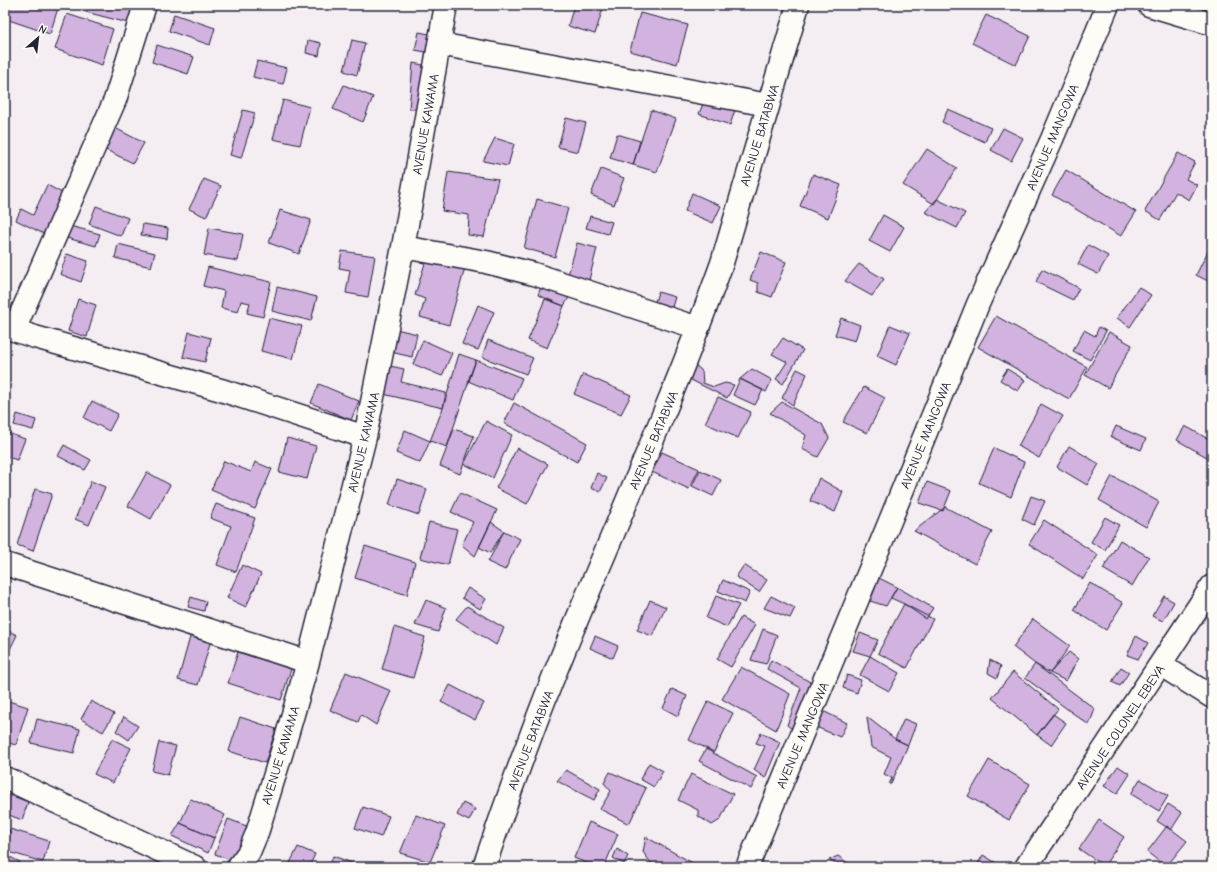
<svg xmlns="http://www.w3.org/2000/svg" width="1217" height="872" font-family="'Comic Neue',sans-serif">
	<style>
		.building { fill: #d2b3e0; stroke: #22223b }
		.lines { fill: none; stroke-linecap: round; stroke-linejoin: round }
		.street-casing { stroke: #22223b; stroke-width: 25 }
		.street { stroke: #fdfcf7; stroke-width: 22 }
		.labels { text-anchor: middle; stroke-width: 4; stroke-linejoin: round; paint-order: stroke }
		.street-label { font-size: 13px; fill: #22223b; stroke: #fdfcf7 }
	</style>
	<rect width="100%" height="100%" fill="#f4edf2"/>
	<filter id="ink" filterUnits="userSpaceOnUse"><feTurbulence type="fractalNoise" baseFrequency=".025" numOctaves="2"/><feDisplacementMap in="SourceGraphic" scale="8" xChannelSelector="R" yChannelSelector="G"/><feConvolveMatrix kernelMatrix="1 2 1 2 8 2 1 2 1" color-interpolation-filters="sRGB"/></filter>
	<g filter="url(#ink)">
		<!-- building -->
		<path class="building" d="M10,5h40l8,3 -8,26 -44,-15z
			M84,5h49l-5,18 -46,-12z
			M574,5h30l-9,29 -27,-8z
			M640,13l48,12 -11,39 -47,-13z
			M67,14l46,15 -11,36 -47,-16z
			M174,14l41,14 -5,17 -41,-14z
			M986,15l44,21 -14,29 -44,-22z
			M419,32l10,2 -3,18 -11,-2z
			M308,40l13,3 -2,13 -13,-3z
			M352,40l13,3 -8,32 -13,-4z
			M157,45l37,12 -6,17 -36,-12z
			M257,61l30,7 -4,16 -30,-7z
			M413,63l10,2 -4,44h-10z
			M344,85l29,12 -10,25 -30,-13z
			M706,96l30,11 -6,18 -31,-11z
			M283,100l27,7 -10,38 -27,-6z
			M948,109l43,19 -6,14 -43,-20z
			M243,110l12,3 -14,45 -11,-3z
			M651,110l25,9 -19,53 -24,-7z
			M566,118l20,5 -8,29 -20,-5z
			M115,128l29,15 -11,20 -29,-14z
			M1003,128l20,10 -12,23 -20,-11z
			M617,134l23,7 -7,24 -23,-7z
			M495,138l19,6 -6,22 -25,-5z
			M927,149l30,19 -23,36 -31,-19z
			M1178,153l17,9 -9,17 11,6 -8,15 -13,-8 -16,28 -15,-9z
			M601,169l23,9 -10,27 -23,-10z
			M1066,170l70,42 -15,24 -69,-41z
			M448,172l50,7 -14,58 -16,-2 1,-20 -27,-4z
			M813,174l28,11 -13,33 -28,-12z
			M204,179l17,7 -15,31 -17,-8z
			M47,185l17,9 -20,40 -28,-14 5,-11 12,6z
			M692,193l29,13 -8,17 -28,-12z
			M537,199l31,9 -13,49 -31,-9z
			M937,199l28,14 -8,15 -32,-16z
			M96,206l32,12 -7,18 -32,-12z
			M280,210l31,10 -12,34 -30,-11z
			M883,215l21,12 -14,25 -21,-11z
			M590,216l22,6 -4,12 -22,-6z
			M143,224l25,4 -1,11 -26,-4z
			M70,226l30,8 -4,12 -29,-8z
			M209,228l34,6 -5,27 -34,-6z
			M577,243l20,5 -8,32 -21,-5z
			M118,244l37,9 -4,14 -36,-9z
			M1088,245l20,11 -10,18 -20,-10z
			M342,251l33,5 -7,41 -22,-4 4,-23 -11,-2z
			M1208,251l4,2v30l-16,-8z
			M761,252l25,10 -14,35 -14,-5v-9l-8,-3z
			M67,254l21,7 -7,21 -21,-8z
			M427,257l38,11 -16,57 -29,-8 5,-18 -10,-4z
			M859,264l25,15 -12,17 -27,-15z
			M208,267l63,15 -8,35 -16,-4 3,-10 -9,-2 -3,11 -17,-4 3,-17 -21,-5z
			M1042,269l37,19 -6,12 -37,-18z
			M543,281l29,11 -8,14 -26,-11z
			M277,287l40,10 -6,24 -39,-10z
			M1139,287l12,8 -21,32 -13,-9z
			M658,292l17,5 -3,10 -17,-5z
			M78,299l18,6 -9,32 -19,-6z
			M545,299l19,7 -17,42 -19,-8z
			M478,305l16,7 -16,38 -16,-6z
			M996,316l91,51 -18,32 -91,-52z
			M269,318l33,8 -9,33 -32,-8z
			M841,318l19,7 -5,16 -20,-6z
			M890,325l20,8 -14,32 -19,-9z
			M1099,327l7,4 -16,29 -17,-9 11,-21 11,6z
			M396,329l21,5 -5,23 -21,-5z
			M189,332l22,6 -6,24 -22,-5z
			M1109,332l23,13 -24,43 -23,-13z
			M783,338l20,12 -20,34 -7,-5 11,-17 -15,-8z
			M423,340l29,13 -10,23 -29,-12z
			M488,340l45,18 -7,16 -44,-17z
			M459,354l17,6 -29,87 -17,-6 13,-33z
			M476,360l46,18 -9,22 -45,-19z
			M692,362l10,9 1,12 11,4 11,-4 9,2 -7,13 -42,-21z
			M390,366l14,3 -3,13 45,11 -3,15 -60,-14z
			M752,369l20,11 -6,12 -26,-13z
			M797,369l10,5 -14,31 -11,-7z
			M1007,369l18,11 -7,11 -18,-11z
			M583,374l48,21 -10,19 -47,-20z
			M740,379l23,11 -8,15 -22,-10z
			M319,384l40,17 -8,19 -40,-17z
			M864,387l21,11 -18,35 -24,-11z
			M718,397l33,15 -13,26 -33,-15z
			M92,401l26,13 -9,17 -25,-13z
			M782,402l40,22 7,14 -11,19 -16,-8 4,-14 -36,-22z
			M514,403l73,40 -10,19 -73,-39z
			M1041,404l22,12 -24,42 -21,-12z
			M17,414l19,6 -3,10 -19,-5z
			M486,421l26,14 -19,43 -29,-14z
			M1116,426l30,13 -5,11 -30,-13z
			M1185,426l27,15v19l-35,-20z
			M454,429l20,7 -14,38 -20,-8z
			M405,430l25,11 -10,22 -24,-10z
			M5,432l20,7 -8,21 -12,-4z
			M287,438l29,8 -9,33 -28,-7z
			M64,445l27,15 -6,10 -27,-14z
			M1069,446l30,18 -12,21 -30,-18z
			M517,448l31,16 -21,40 -31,-16z
			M994,448l30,14 -13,35 -32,-14z
			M662,452l37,17 -10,20 -37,-17z
			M224,461l27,11 4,-10 17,7 -17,40 -44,-19z
			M700,470l21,10 -8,16 -21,-10z
			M147,472l23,13 -19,34 -23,-13z
			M597,473l10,5 -7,14 -9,-4z
			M1112,476l47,26 -13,25 -47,-27z
			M819,478l24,14 -8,20 -25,-11z
			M397,479l30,10 -8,26 -30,-10z
			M91,481l14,6 -16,38 -14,-6z
			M927,482l24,9 -8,20 -24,-8z
			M35,489l17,5 -19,57 -16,-6z
			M460,493l37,17 -22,46 -13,-11 11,-23 -22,-10z
			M1031,496l14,5 -11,24 -12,-6z
			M216,504l39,14 -19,54 -19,-7 14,-39 -21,-8z
			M945,507l47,25 -17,32 -61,-33z
			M1105,517l14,8 -14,25 -14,-8z
			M1044,520l54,35 -15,24 -54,-35z
			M429,522l28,7 -9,36 -28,-7z
			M491,522l13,9 -14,22 -11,-6z
			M504,531l16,8 -15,31 -17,-8z
			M1120,540l29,17 -17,29 -29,-17z
			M365,546l50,16 -8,33 -52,-17z
			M242,565l19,9 -15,33 -19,-9z
			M744,565l23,15 -8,12 -23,-15z
			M879,578l18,9 -11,19 -16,-5z
			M723,580l27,12 -5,11 -27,-12z
			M1090,583l33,20 -17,27 -32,-20z
			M897,587l36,21 -7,11 -22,-15 -13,-6z
			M468,588l18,11 -6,10 -18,-11z
			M716,596l23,9 -12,22 -21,-9z
			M771,596l24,12 -5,10 -26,-10z
			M1164,596l10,6 -11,19 -11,-5z
			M191,597l15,5 -2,9 -16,-4z
			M426,600l20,8 -8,24 -23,-7z
			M650,600l16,7 -14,29 -15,-6z
			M904,604l29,15 -26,49 -29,-15z
			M467,606l37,22 -8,17 -40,-26z
			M741,617l14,8 -24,42 -14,-8z
			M1033,619l37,27 -20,27 -15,-9 -22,-17z
			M394,627l31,10 -12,41 -31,-9z
			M5,629l12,6 -12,24z
			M763,629l14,6 -11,29 -15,-4z
			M192,630l20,6 -14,49 -20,-5z
			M860,633l18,7 -8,16 -17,-5z
			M595,636l23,10 -5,12 -23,-10z
			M1136,636l12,7 -10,16 -11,-4z
			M238,652l53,17 -10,31 -53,-17z
			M1069,652l9,7 -12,22 -16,-8z
			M870,656l29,17 -10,18 -29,-16z
			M771,660l41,23 -18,48 -7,-6 14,-37 -34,-19z
			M990,660l11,6 -4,12 -9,-5z
			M1035,664l60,45 -6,16 -64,-47z
			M741,667l49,27 -14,36 -54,-31z
			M1121,667l8,5 -9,14 -8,-4z
			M346,672l45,19 -15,34 -15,-10 -3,7 -28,-12z
			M1013,672l45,37 -21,26 -45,-37z
			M847,675l14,5 -4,13 -14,-5z
			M450,685l34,18 -9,17 -34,-18z
			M672,689l15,7 -9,20 -15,-8z
			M5,700l23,7 -12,38 -11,-3z
			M91,701l23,13 -11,18 -22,-13z
			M708,701l25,12 -19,39 -25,-12z
			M823,711l24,12 -7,14 -24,-10z
			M1053,714l13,9 -15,22 -14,-10z
			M124,717l14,9 -9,14 -13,-9z
			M240,717l36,12 -11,34 -36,-12z
			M867,717l28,22 13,6 -17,39h-2l3,-6 -8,-4 7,-17 -20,-10z
			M37,719l43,10 -6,24 -43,-10z
			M904,719l12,5 -8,21 -13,-6z
			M761,733l19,9 -15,36 -11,-8 11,-24 -9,-3z
			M112,739l19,9 -18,35 -19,-9z
			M159,742l17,4 -8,29 -16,-4z
			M706,749l51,28 -6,12 -52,-28z
			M989,760l41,24 -21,36 -41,-24z
			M649,763l14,8 -9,16 -14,-8z
			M1118,766l12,8 -13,20 -13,-8z
			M566,770l34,19 -6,11 -37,-19z
			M610,772l36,16 -17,36 -29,-15 11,-18 -7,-8z
			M691,774l42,20 -13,26 -8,5 -14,-9v-6l-20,-10z
			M1140,779l28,17 -9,15 -28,-17z
			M5,793l23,9 -6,18 -13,-5 -4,7z
			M191,799l34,16 -11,23 -34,-15z
			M463,803l12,6 -6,12 -12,-6z
			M1168,804l14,9 -11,17 -14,-9z
			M363,807l26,9 -8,21 -26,-9z
			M416,815l29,11 -15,36 -30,-9z
			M228,819l21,8 -13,35 -21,-8z
			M1099,820l25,17 -20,29 -25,-17z
			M589,822l29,12 -14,33h-8l-22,-9z
			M180,823l34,15 -6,15 -36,-17z
			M1167,826l20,15 -21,26 -19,-15z
			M10,829l39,12 -6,21 -38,-11z
			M646,837l52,29 -39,1 -8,-4 -8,-11z
			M298,847l17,7 -6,13h-21z
			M617,849l11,7 -4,8 -11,-6z
			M6,855l14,7 -3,5h-12z
			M983,855l15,9 -2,3h-20z
			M333,856l30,11h-34z
			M838,856l16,11h-14l-11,-7z"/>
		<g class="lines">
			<!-- street casing -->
			<g class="street-casing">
				<path id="street" d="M1149,5l63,19
					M439,44l329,61
					M403,247l83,15 48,12 164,54
					M5,327l30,10 186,53 144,47
					M14,330l101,-230 30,-95
					M5,564l303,98
					M1161,665l51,32
					M5,778l190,89
					M238,867l11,-15 8,-19 30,-98 21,-73 57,-225 38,-190 43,-242
					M484,867c21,-62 43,-123 67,-184 56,-140 120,-277 171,-420l76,-258
					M747,867l143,-346 88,-217 74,-165 56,-134
					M1026,867l186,-281"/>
			</g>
			<!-- street -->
			<use href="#street" class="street"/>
		</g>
	</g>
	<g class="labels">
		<!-- street labels -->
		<g class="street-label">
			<text transform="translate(425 124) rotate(-80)" y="5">AVENUE KAWAMA</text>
			<text transform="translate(759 135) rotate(-73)" y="5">AVENUE BATABWA</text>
			<text transform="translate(1052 137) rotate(-67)" y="5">AVENUE MANGOWA</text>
			<text transform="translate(925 435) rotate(-68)" y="5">AVENUE MANGOWA</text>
			<text transform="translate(653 440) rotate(-67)" y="5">AVENUE BATABWA</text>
			<text transform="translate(363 442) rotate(-77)" y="5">AVENUE KAWAMA</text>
			<text transform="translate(1120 727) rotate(-56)" y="5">AVENUE COLONEL EBEYA</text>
			<text transform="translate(802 735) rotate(-67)" y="5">AVENUE MANGOWA</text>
			<text transform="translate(530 740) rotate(-69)" y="5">AVENUE BATABWA</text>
			<text transform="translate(280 755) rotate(-73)" y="5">AVENUE KAWAMA</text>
		</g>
	</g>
	<!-- margin -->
	<rect width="1217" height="872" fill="none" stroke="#fdfcf7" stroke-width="20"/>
	<rect x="10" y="10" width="1197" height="852" fill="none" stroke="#22223b" stroke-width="1.5" filter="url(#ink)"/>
	<!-- north arrow -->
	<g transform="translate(38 38) rotate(28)" stroke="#fdfcf7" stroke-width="3" paint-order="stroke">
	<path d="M0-3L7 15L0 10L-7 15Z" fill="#22223b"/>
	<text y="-6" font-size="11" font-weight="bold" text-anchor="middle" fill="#22223b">N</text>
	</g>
</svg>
